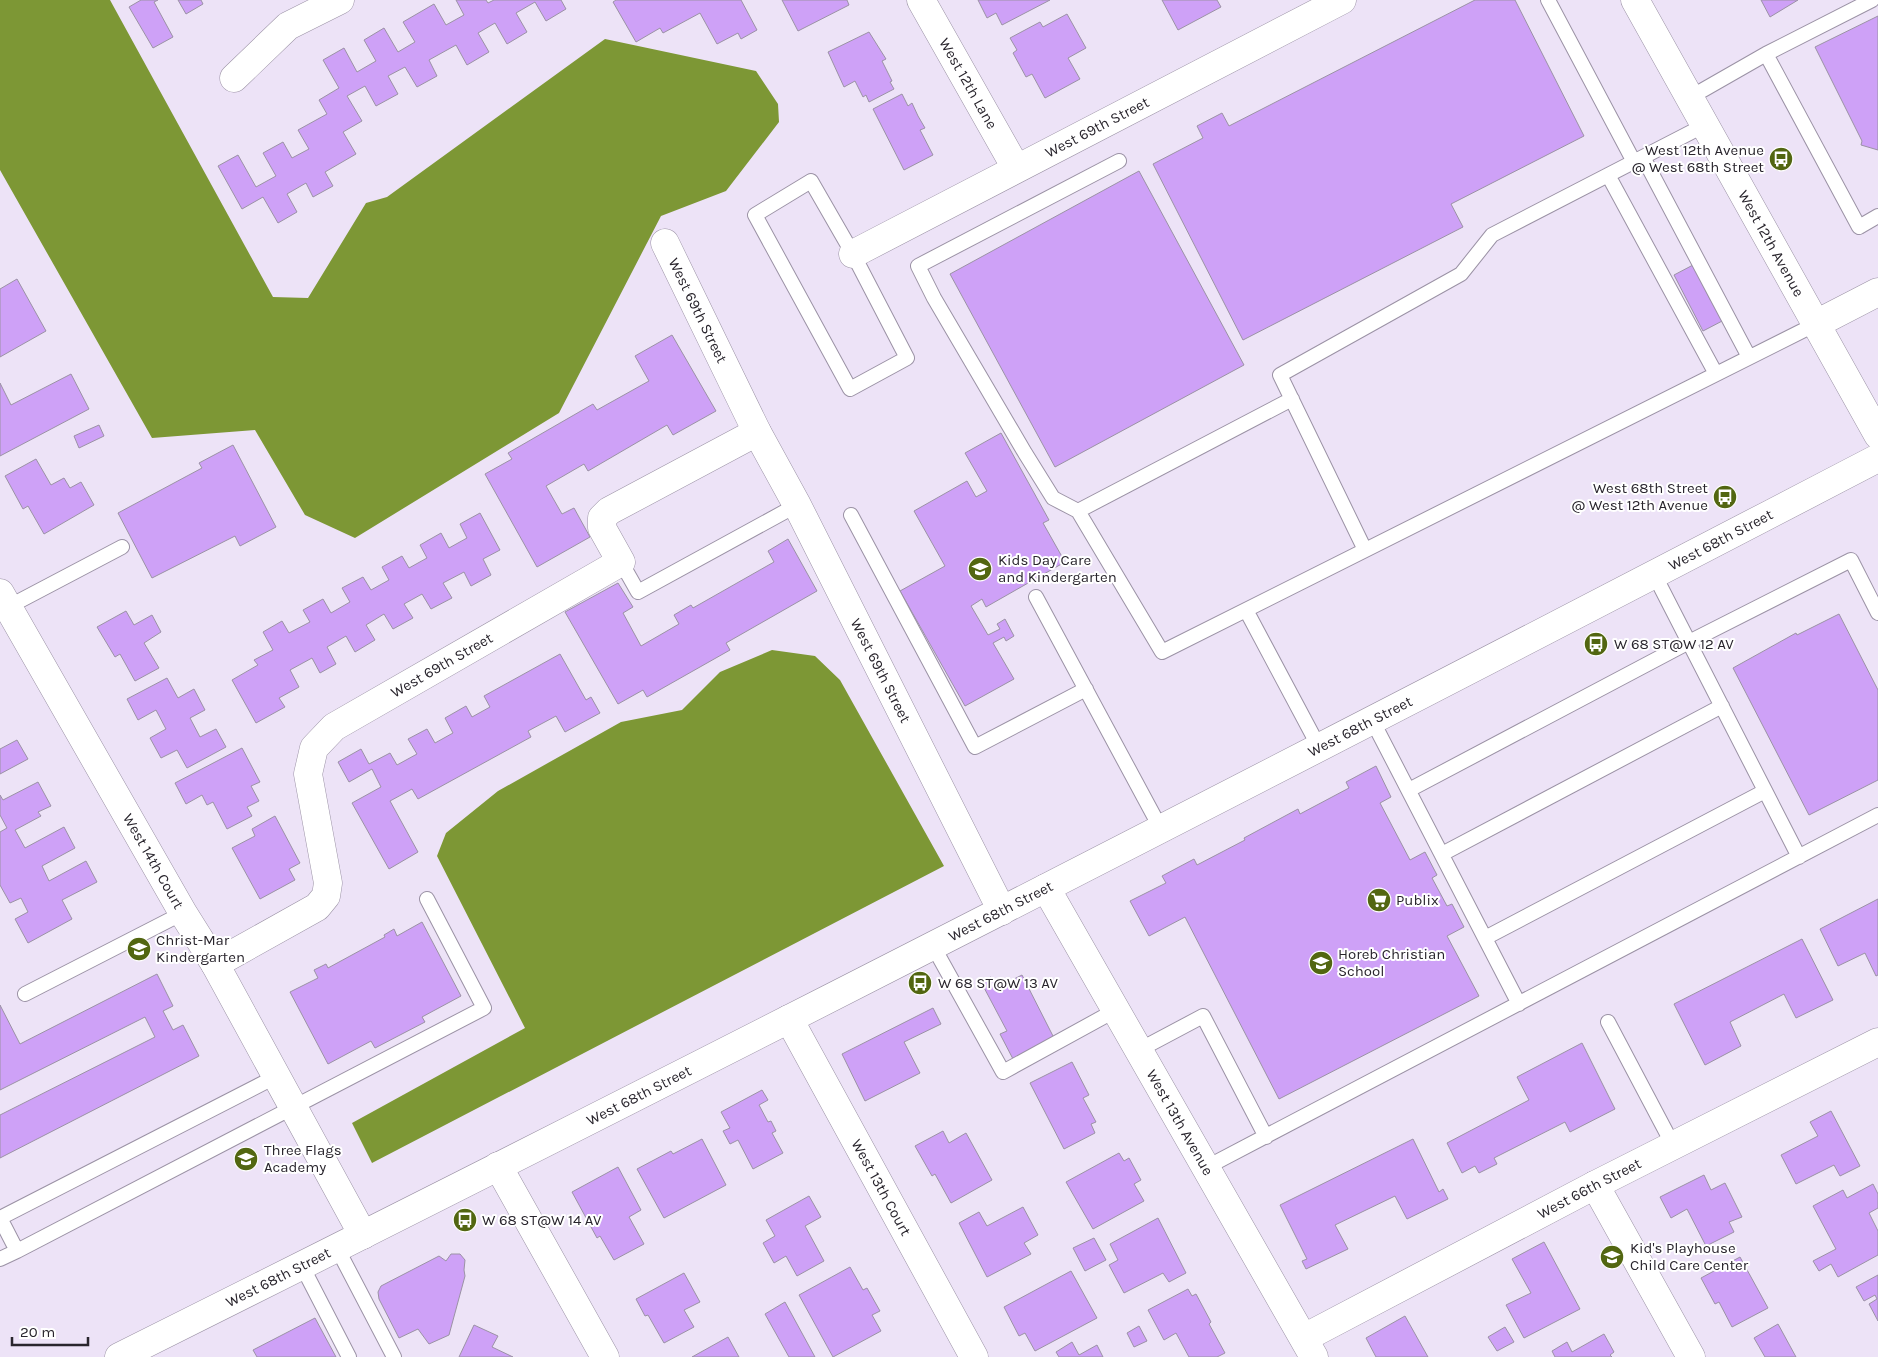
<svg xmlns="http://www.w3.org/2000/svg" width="1878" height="1357" font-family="Karla,sans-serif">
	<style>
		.water { fill: #7d9735 }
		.building { fill: #cea1f7; stroke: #9b92a5 }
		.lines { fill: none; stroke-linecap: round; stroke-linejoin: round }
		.lane-casing { stroke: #9b92a5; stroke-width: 16 }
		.street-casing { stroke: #9b92a5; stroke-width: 29 }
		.secondary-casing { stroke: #9b92a5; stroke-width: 29 }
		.lane { stroke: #fff; stroke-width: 14 }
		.street { stroke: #fff; stroke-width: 28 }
		.secondary { stroke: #fff; stroke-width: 28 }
		.labels { text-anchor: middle; stroke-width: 4; stroke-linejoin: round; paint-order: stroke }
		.street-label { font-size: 15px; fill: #29252d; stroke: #fff }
		.poi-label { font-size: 15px; fill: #29252d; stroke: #fff; text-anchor: start }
	</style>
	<rect width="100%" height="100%" fill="#ede3f7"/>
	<!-- water -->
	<path class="water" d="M0,0h110l163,297 35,1 58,-95 21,-6 218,-158 151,32 22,33 1,18 -53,69 -65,25 -102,197 -204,125 -50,-23 -50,-85 -103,8 -152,-268z
		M772,650l43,6 25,24 104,186 -572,297 -20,-40 173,-95 -88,-172 9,-23 52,-42 123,-69 61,-12 38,-38z"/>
	<!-- building -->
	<path class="building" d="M141,0h17l-4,2 19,35 -20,11 -24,-41z
		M178,0h23l2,4 -17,10z
		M456,0h30l2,3 6,-3h67l5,9 -20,12 -11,-19 -19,11 11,19 -20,12 -12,-21 -17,10 11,19 -22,13 -11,-20 -27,15 8,16 -20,11 -12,-20 -17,9 10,18 -22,12 -11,-20 -18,10 15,25 -19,11 13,22 -31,18 8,14 -20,11 -7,-14 -19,11 10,18 -19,11 -15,-26 -21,12 -24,-43 20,-11 18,32 20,-11 -13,-23 20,-11 9,16 17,-9 -11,-19 29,-16 -8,-14 20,-12 -16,-28 21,-12 13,24 19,-11 -12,-21 20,-12 14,24 17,-10 -12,-20 31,-18 12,21 18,-10z
		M616,0h125l16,30 -16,9 -3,-6 -21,11 -17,-31 -37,20 -3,-5 -24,14 -23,-40z
		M782,0h65l2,5 -51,26z
		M978,0h72l-48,25 -6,-12 -9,5z
		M1162,0h55l4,7 -43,23z
		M1475,0h40l69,136 -133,68 12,23 -220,113 -90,-176 50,-26 -6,-12 25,-13 7,13z
		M1761,0h37l-28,17z
		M1067,14l19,34 -18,10 12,21 -35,19 -13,-24 -6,3 -13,-24 4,-3 -7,-12 30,-16 3,5z
		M1878,16v134l-17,-5 1,-4 -47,-94z
		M869,32l17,27 -4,2 10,20 -2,1 4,7 -25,13 -3,-7 -3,2 -8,-16 -11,6 -16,-35z
		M902,94l6,12 4,-3 6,13 7,12 -5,2 13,25 -29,15 -31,-61z
		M1139,171l105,194 -189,102 -105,-193z
		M1693,265l18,36 4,-2 11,20 -23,12 -29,-56z
		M17,279l29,52 -46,26v-68z
		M672,335l44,76 -43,24 -6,-10 -79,46 -4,-7 -38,22 16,28 12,-6 16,29 -53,30 -52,-93 27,-15 -4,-6 85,-49 4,6 52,-29 -14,-25z
		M71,374l18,35 -89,47v-73l11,22z
		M99,425l5,11 -25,12 -5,-12z
		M1001,433l48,87 -6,3 22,39 -79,45 -4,-8 -11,7 17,29 12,-6 -3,-5 8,-5 9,17 -8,5 -2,-4 -11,6 21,36 -49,27 -65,-115 45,-25 -31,-55 53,-30 9,16 11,-6 -22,-38z
		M233,445l43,82 -36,19 -5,-10 -83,42 -34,-65 84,-45 -3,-5z
		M36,459l15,26 13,-7 6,10 11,-6 13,23 -50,29 -16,-28 -5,3 -18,-33z
		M480,513l20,37 -17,9 8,16 -20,11 -7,-14 -21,11 9,15 -21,11 -9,-15 -18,10 9,14 -20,11 -9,-15 -18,11 9,15 -20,12 -9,-16 -19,11 9,17 -16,9 -8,-15 -22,12 9,17 -20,11 6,9 -29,16 -24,-43 26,-15 -4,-5 19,-10 -10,-18 19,-11 7,12 21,-11 -7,-12 20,-11 8,14 19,-11 -8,-14 21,-11 8,13 18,-10 -7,-13 11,-6 9,-5 7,12 18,-10 -7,-13 21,-12 8,15 18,-10 -7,-14z
		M788,539l29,52 -91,52 4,7 -83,47 -4,-7 -25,14 -53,-92 53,-29 15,24 -10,6 18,33 38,-22 -5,-9 17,-10 2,3 81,-46 -6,-11z
		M126,611l8,14 18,-10 9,17 -17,11 15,25 -24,13 -15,-27 -5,3 -18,-30z
		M1839,614l39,76v90l-69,35 -76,-147 63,-35 1,2z
		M560,654l26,46 5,-3 9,16 -35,19 -9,-16 -28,15 3,6 -113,62 -6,-10 -22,12 28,51 -29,17 -37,-66 29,-16 -9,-18 -23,13 -11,-20 23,-13 8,15 21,-11 7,12 20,-11 -9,-15 19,-10 8,14 18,-10 -8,-15 21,-12 6,11 18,-10 -6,-11z
		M167,678l11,20 16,-9 11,21 -15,8 10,19 16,-8 10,18 -39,21 -10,-18 -16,8 -11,-20 16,-9 -10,-19 -18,10 -11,-21z
		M17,740l11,19 -28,15v-25z
		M242,748l18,34 -9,4 8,15 -12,6 5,9 -25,13 -14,-27 -6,3 -5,-10 -16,9 -11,-21z
		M1376,766l15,31 -11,6 30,57 15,-8 12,23 -5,3 15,28 5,-2 12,23 -17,9 32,60 -200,103 -94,-182 -36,19 -19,-35 36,-18 -4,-7 32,-17 3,6 48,-25 -1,-2 54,-29 2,5 49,-26 -3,-6z
		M38,782l13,24 -13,6 3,4 -26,14 10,18 39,-21 11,21 -33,18 7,15 37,-20 11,21 -35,18 10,19 -44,24 -13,-24 13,-7 -7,-14 -11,5 -10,-18v-53l7,-4 -7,-13v-20l3,5z
		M275,816l25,47 -11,6 6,11 -35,19 -28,-51 23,-12 -3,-7z
		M1878,899v76l-2,1 -11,-23 -27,13 -18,-37z
		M422,922l39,74 -39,21 3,5 -50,26 -4,-7 -43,23 -38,-72 28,-14 -4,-8 12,-6 2,4 57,-31 -1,-2 10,-6 3,7z
		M1802,939l31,61 -37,18 -12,-24 -54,28 11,24 -36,19 -31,-61z
		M157,974l16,32 -10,5 10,19 10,-5 16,31 -199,102v-43l155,-78 -10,-20 -145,73v-85l20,39z
		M1022,975l32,63 -41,21 -13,-25 7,-3 -26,-49 10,-5 5,11z
		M933,1008l8,16 -37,18 16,31 -55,28 -23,-47z
		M1582,1043l33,66 -45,23 -5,-10 -71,36 3,6 -18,9 -4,-7 -13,7 -15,-30 82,-43 -12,-23z
		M1072,1062l17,33 -6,3 13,24 -5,2 4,9 -31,16 -34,-66z
		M762,1090l6,10 -9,5 9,17 3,-1 5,10 -4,2 11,20 -30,16 -15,-29 -8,4 -7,-13 7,-3 -9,-16z
		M1831,1111l29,55 -20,10 -6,-11 -38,19 -15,-29 37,-19 -8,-14z
		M943,1131l6,12 17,-10 26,47 -41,23 -16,-29 -3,2 -17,-30z
		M702,1139l24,46 -62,33 -27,-49 34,-18 2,3z
		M1413,1139l26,53 4,-3 5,10 -41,20 -12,-23 -60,29 13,24 -42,20 -4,-8 5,-2 -27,-54z
		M1119,1153l5,8 5,-3 12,22 -7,4 10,17 -51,28 -27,-47z
		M618,1167l23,43 -12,7 15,27 -30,16 -14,-24 -3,2 -25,-46z
		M1704,1175l7,15 14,-7 17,34 -13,5 5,10 -28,14 -19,-37 -16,9 -11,-21z
		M1873,1184l5,10v14l-9,5 9,18v24l-40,22 -7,-13 -12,7 -6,-10 23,-12 -23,-43 30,-16 4,8z
		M809,1196l12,21 -16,9 19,35 -27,15 -11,-20 -12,7 -11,-20 12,-7 -9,-16z
		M1023,1207l15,28 -14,8 7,11 -44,23 -28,-54 20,-11 8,14z
		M1158,1218l28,55 -17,9 -6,-9 -39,20 -15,-28 9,-5 -8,-16z
		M1094,1238l12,22 -21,11 -12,-23z
		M1544,1242l36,67 -56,29 -18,-33 25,-12 -19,-34z
		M451,1254h9l5,6 -1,10 1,6 -16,59 -20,9 -11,-15 -19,9 -20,-39 -1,-7 3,-6 58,-30 7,5z
		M1740,1257l28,51 -36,19 -13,-25 -4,2 -14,-26z
		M850,1267l13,23 4,-2 13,23 -8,4 9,16 -48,26 -34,-62z
		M1071,1271l26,47 -62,33 -10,-18 -6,3 -15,-29z
		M684,1273l16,29 -16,8 10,17 -30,16 -16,-28 -3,1 -9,-17z
		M1878,1275v46l-9,-17 8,-5 -2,-4 -11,6 -8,-14z
		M1188,1289l4,7 4,-2 15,28 -2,2 16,29 -8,4h-28l-13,-24 -12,7 -16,-30z
		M785,1302l30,55h-26l-24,-43z
		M1405,1316l23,41h-52l-10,-19z
		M315,1318l21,39h-79l-4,-7z
		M1778,1324l18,33h-31l-11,-19z
		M474,1325l24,11 -6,11 21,10h-54z
		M1139,1326l8,15 -13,6 -7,-14z
		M1505,1327l9,15 -17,9 -9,-14z
		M1604,1334l10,18 -4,3 2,2h-57l-3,-6 15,-9 5,10z
		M728,1337l11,20h-47z
		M1072,1342l7,13 18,-10 6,12h-44l-3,-5z"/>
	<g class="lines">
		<!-- lane casing -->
		<g class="lane-casing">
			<path id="lane" d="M1548,0l86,162
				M1766,54l106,-54
				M1689,98l77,-44 93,173 19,-11
				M1643,157l106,200
				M1608,175l108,199
				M811,181l42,73 54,104 -57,31 -95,-174z
				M1292,399l-214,112 84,141 654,-328
				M1078,511l-25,-13 -28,-45 -91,-155 -16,-32 201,-105
				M851,515l124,232 111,-58
				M1365,550l-85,-175 181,-101 31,-39 213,-110
				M621,562l17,30 159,-87
				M1654,574l145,283
				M1036,597l125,232
				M8,607l114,-60
				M1246,610l73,137
				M1372,720l147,284
				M1409,790l280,-148 162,-82 27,53
				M1442,854l280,-148
				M1485,938l280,-147
				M933,946l70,126 113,-62
				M25,994l158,-81
				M1608,1022l65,123
				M1139,1050l64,-34 63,121
				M277,1076l-277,142 17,33 467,-243 -57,-109
				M1207,1167l671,-352
				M337,1248l57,109
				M0,1259l17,-8
				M302,1266l47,91"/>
		</g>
		<!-- street casing -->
		<g class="street-casing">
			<g id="street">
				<path id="s1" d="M921,0l95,168"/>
				<path d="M234,78l54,-52 52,-26"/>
				<path id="s2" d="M665,243l92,189 40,73 205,406"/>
				<path id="s3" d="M853,254l489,-254"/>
				<path d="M1816,324l62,-32"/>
				<path id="s4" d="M0,593l183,320 32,51 148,271"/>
				<path id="s5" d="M1046,888l268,469"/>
				<path id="s6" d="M215,964l102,-57 9,-11 2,-13 -20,-109 6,-26 20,-21 287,-165 -19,-34v-10l7,-7 148,-79"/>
				<path id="s7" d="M789,1019l185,338"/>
				<path d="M498,1166l107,191"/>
				<path d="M1595,1185l96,172"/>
				<path id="s8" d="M1304,1338l291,-153 283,-143"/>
			</g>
		</g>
		<!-- secondary casing -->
		<g class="secondary-casing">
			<g id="secondary">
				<path id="s9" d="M1635,0l243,435"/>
				<path id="s10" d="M119,1357c589,-294 1175,-595 1759,-899"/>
			</g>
		</g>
		<!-- lane -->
		<use href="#lane" class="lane"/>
		<!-- street -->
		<use href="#street" class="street"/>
		<!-- secondary -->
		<use href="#secondary" class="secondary"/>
	</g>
	<!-- icons -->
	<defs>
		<g id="bus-disc" transform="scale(1.25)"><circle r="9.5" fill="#526611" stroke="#fff"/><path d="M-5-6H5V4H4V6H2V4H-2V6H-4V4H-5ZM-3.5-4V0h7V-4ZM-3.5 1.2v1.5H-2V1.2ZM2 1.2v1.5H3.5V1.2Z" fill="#fff"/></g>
		<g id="school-disc" transform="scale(1.25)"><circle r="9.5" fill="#526611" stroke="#fff"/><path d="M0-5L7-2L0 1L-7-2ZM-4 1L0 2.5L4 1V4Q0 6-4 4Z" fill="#fff"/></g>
		<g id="supermarket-disc" transform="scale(1.25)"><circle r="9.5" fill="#526611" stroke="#fff"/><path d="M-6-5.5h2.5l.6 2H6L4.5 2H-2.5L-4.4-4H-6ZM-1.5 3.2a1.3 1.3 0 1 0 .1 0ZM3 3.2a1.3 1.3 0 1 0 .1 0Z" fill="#fff"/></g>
	</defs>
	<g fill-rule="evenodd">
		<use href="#bus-disc" x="1781" y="159"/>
		<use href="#bus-disc" x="1725" y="497"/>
		<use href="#school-disc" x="980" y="569"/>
		<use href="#bus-disc" x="1596" y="644"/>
		<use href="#supermarket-disc" x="1379" y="900"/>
		<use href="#school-disc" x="139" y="949"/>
		<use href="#school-disc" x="1321" y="963"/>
		<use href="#bus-disc" x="920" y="983"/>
		<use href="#school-disc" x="246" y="1159"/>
		<use href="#bus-disc" x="465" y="1220"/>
		<use href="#school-disc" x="1612" y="1257"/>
	</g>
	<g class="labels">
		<!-- street labels -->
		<g class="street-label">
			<text dy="5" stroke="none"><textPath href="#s1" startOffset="96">West 12th Lane</textPath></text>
			<text dy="5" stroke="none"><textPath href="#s3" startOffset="275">West 69th Street</textPath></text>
			<text dy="5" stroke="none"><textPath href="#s9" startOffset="279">West 12th Avenue</textPath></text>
			<text dy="5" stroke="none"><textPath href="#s2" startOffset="75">West 69th Street</textPath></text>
			<text dy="5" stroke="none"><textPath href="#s10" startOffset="1798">West 68th Street</textPath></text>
			<text dy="5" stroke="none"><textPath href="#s6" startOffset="435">West 69th Street</textPath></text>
			<text dy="5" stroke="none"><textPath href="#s2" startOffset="479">West 69th Street</textPath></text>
			<text dy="5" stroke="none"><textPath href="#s10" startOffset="1392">West 68th Street</textPath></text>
			<text dy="5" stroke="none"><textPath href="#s4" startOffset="309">West 14th Court</textPath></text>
			<text dy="5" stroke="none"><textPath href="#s10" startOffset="988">West 68th Street</textPath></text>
			<text dy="5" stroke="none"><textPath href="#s10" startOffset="582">West 68th Street</textPath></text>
			<text dy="5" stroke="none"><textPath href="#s5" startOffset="270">West 13th Avenue</textPath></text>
			<text dy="5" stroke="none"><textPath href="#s7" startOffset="192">West 13th Court</textPath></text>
			<text dy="5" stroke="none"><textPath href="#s8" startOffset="322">West 66th Street</textPath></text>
			<text dy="5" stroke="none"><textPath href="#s10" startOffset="178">West 68th Street</textPath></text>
		</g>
		<!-- poi labels -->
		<g class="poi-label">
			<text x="1764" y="155" text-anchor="end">West 12th Avenue<tspan x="1764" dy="17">@ West 68th Street</tspan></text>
			<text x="1708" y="493" text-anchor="end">West 68th Street<tspan x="1708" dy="17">@ West 12th Avenue</tspan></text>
			<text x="998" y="565">Kids Day Care<tspan x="998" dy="17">and Kindergarten</tspan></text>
			<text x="1614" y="649">W 68 ST@W 12 AV</text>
			<text x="1396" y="905">Publix</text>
			<text x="156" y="945">Christ-Mar<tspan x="156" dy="17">Kindergarten</tspan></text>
			<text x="1338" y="959">Horeb Christian<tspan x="1338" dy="17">School</tspan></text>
			<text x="938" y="988">W 68 ST@W 13 AV</text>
			<text x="264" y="1155">Three Flags<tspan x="264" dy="17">Academy</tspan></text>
			<text x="482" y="1225">W 68 ST@W 14 AV</text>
			<text x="1630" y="1253">Kid's Playhouse<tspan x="1630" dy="17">Child Care Center</tspan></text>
		</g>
	</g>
	<!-- scale -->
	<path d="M12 1337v8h76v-8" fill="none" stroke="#29252d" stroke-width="2.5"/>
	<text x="20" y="1337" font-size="15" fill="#29252d" stroke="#ffffff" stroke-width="4" paint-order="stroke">20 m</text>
</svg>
